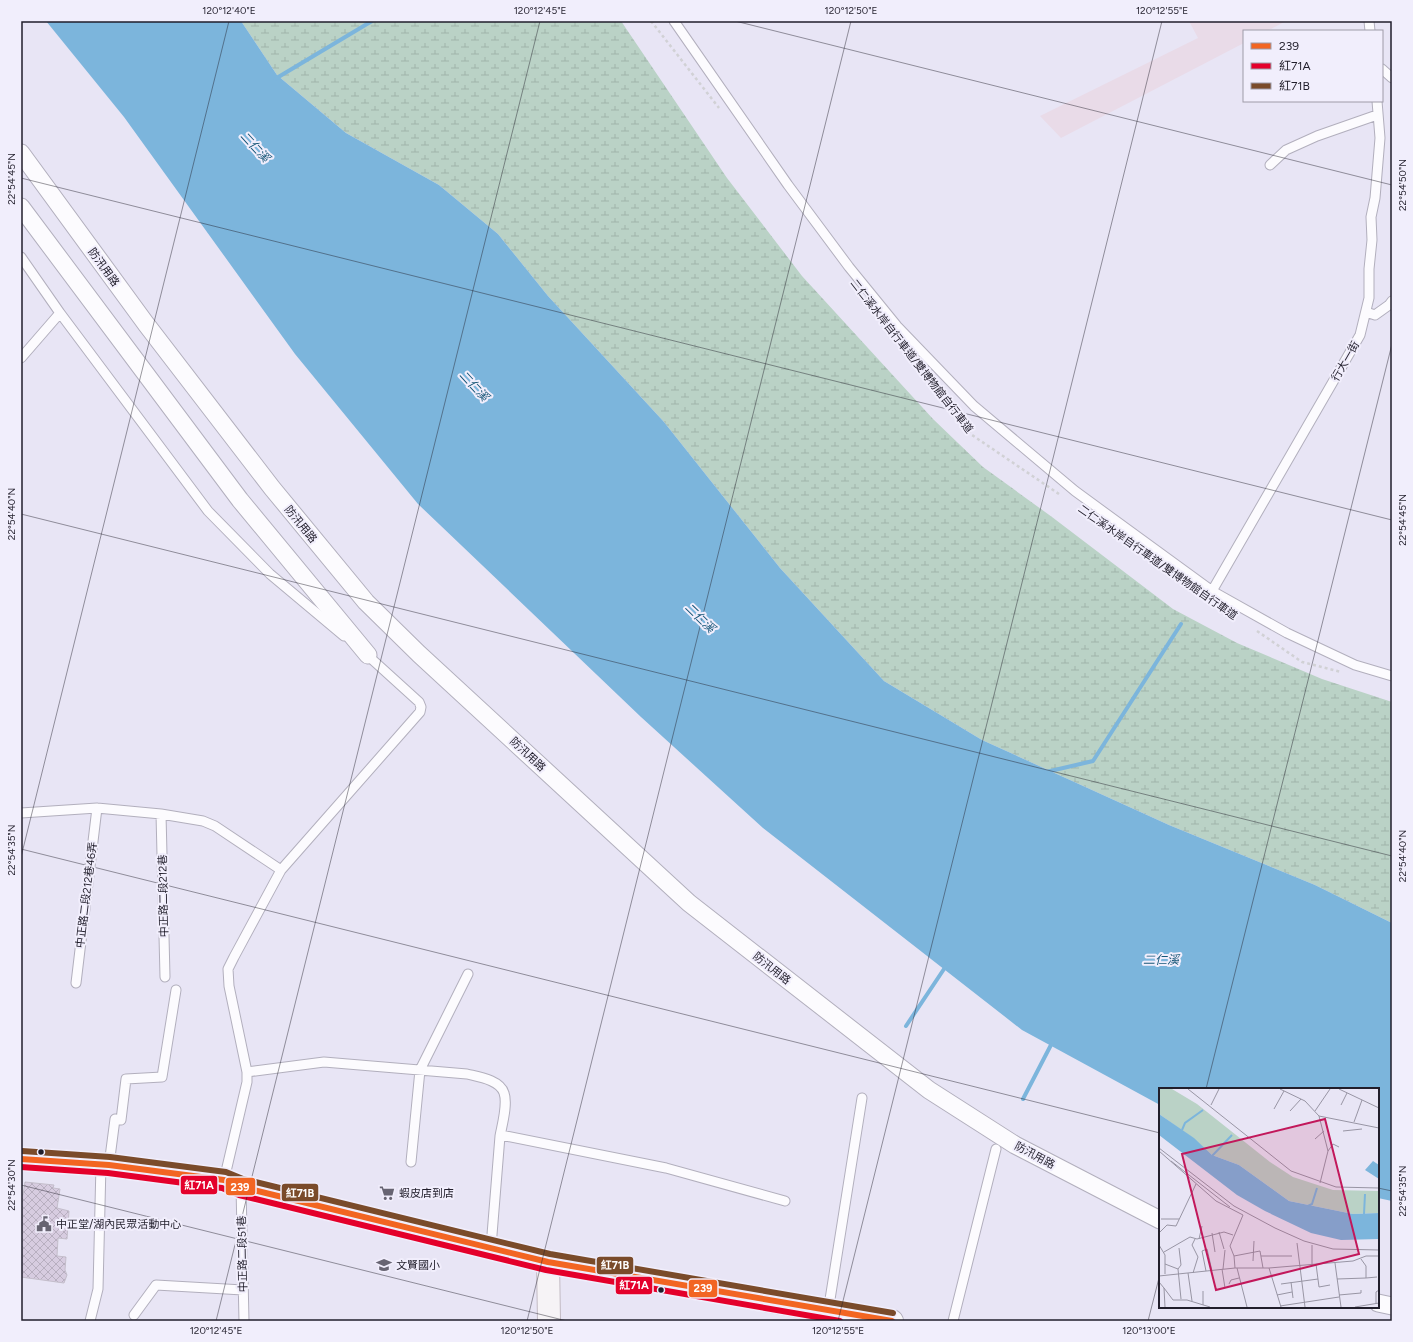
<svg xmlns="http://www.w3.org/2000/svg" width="1413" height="1342" font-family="Figtree,'Noto Sans TC',sans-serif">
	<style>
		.industrial { fill: #e9dbe8 }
		.wetland { fill: url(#wetland-marsh) }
		.water { fill: #7cb5dc }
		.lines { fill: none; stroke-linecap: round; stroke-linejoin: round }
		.stream { stroke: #7cb5dc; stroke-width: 4 }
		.building { fill: url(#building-cross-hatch); stroke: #c4becb }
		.lane-casing { stroke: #b2afbd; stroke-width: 11 }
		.street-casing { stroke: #b2afbd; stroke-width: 19 }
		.secondary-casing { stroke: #b2afbd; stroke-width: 24 }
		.primary-casing { stroke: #c2bac3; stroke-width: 24 }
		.path { stroke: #d1d1d5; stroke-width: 2.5; stroke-dasharray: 3 3; stroke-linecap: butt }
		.lane { stroke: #fcfbfe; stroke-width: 9 }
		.street { stroke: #fcfbfe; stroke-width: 17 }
		.secondary { stroke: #f9f7f9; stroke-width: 22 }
		.primary { stroke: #f6f3f6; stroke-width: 22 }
		.bus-1-casing { stroke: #f1eefc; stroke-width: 9 }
		.bus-2-casing { stroke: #f1eefc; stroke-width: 9 }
		.bus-3-casing { stroke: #f1eefc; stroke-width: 9 }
		.bus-1 { stroke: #f26522; stroke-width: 6 }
		.bus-2 { stroke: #e4002b; stroke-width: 6 }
		.bus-3 { stroke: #7a4b2a; stroke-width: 6 }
		.ticks { fill: none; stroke: #211e2b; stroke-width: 1; stroke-opacity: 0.45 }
		.bus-dot { fill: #211e2b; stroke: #f1eefc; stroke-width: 1.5 }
		.labels { text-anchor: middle; stroke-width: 4; stroke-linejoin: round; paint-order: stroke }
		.street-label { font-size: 11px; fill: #211e2b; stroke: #f1eefc }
		.poi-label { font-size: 11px; fill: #211e2b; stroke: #f1eefc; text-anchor: start }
		.water-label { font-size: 12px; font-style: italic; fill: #165577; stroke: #f1eefc }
		.inset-river { fill: none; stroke: #7cb5dc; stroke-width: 2 }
		.inset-road { fill: none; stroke: #9895a4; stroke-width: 1 }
		.view { fill: #c2185b; fill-opacity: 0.15; stroke: #c2185b; stroke-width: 2 }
		.inset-edge { fill: none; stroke: #211e2b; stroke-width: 2 }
		.line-badge { stroke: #f1eefc; stroke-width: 1.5 }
		.badge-label { font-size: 11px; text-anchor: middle; font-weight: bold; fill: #fff }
		.neatline { fill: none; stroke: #211e2b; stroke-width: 1.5 }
		.ticks-label { font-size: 10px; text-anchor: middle; fill: #211e2b }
	</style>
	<defs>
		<pattern id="wetland-marsh" width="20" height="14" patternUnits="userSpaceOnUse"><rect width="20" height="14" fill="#bad2c6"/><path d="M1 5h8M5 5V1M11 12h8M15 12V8" fill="none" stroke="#a0b4aa"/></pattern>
		<pattern id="building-cross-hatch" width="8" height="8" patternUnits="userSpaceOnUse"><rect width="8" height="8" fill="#d7cce0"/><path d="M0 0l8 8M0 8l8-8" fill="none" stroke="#b8afc0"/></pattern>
	</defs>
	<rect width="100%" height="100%" fill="#e8e5f5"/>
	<!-- industrial -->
	<path class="industrial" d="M1189,21h97l-19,10h-23v12l-183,95 -21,-22 158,-78z"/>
	<!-- wetland -->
	<path class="wetland" d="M241,21h380l106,157 75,98 131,143 50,48 69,50 121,92 64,34 85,36 70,23v221l-77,-38 -146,-60 -187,-85 -98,-59 -104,-113 -116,-146 -116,-126 -50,-62 -59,-49 -93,-52 -69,-58z"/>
	<!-- water -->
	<path class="water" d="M46,21h195l36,54 69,58 93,52 59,49 50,62 116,126 116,146 104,113 98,59 187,85 146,60 77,38v278l-14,-3v-109h-218v16l-138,-75 -259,-202 -122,-111 -223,-213 -123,-150 -171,-237z"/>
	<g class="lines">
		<!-- stream -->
		<path class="stream" d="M275,79l97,-58
			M1046,772l47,-11 88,-137
			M906,1026l40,-60
			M1023,1099l30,-58"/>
	</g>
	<!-- building -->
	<path class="building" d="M25,1182l29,3 -1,3 7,1 -3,19 12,3 -2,28 -9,-1 -1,18 9,1 -1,13 2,5 -3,8 -43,-6v-82h2z"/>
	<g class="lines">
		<!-- lane casing -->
		<g class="lane-casing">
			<path id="lane" d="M674,21l114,164 61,82 48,59 77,80 101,85 137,100 75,42 68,32 37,11
				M1369,21l1,10
				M1382,69l10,9
				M1270,165l16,-15 31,-14 60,-21
				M21,257l39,56 148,198 62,63 74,62
				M1366,312l9,3 14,-10 3,-4
				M21,358l39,-45
				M1212,591l148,-256 9,-37v-29l3,-29 -1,-23 4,-19 5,-60 -3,-37
				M21,813l76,-5 64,6 42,7 12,5 66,44
				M161,814l4,163
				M76,983l21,-175
				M247,1072l77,-10 143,12c12,3 33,6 37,19 4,11 -2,32 -4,43 -3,37 -6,74 -9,111
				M501,1135l165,33 119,33
				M411,1162l9,-92 48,-96
				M109,1165l6,-46 6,1 5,-41 36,-2 14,-87
				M224,1180l23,-98v-10l-18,-86 -1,-17 6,-12 47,-87 139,-158 1,-5 -2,-5 -54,-49
				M241,1187l3,134
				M828,1312l34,-214
				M134,1315l22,-30 87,5
				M90,1321l8,-32 3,-125
				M953,1321l43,-172"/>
		</g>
		<!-- street casing -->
		<g class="street-casing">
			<path id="street" d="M21,153l125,171 126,164 94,114 53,52 270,249 240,187 86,55 145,75
				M21,207l219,293 128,155
				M1378,1303l14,3"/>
		</g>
		<!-- secondary casing -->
		<g class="secondary-casing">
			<path id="secondary" d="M548,1262l280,49 64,10"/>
		</g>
		<!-- primary casing -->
		<g class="primary-casing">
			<path id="primary" d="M21,1159l88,6 115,15 17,7 307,75 1,59"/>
		</g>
		<!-- path -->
		<path class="path" d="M651,21l68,87
			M925,373l47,62 87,59
			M1257,631l45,31 39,10"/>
		<!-- lane -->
		<use href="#lane" class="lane"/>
		<!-- street -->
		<use href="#street" class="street"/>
		<!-- secondary -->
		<use href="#secondary" class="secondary"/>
		<!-- primary -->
		<use href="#primary" class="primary"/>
		<!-- bus-1 casing -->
		<g class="bus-1-casing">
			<path id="bus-1" d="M21,1159l88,6 115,15 17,7 307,75 344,59"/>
		</g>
		<!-- bus-2 casing -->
		<g class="bus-2-casing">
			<path id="bus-2" d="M21,1167l87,6 114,15 17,7 307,75 294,51"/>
		</g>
		<!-- bus-3 casing -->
		<g class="bus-3-casing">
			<path id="bus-3" d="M22,1151l88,6 116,15 17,7 307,75 343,59"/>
		</g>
		<!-- bus-1 -->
		<use href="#bus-1" class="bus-1"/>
		<!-- bus-2 -->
		<use href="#bus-2" class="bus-2"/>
		<!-- bus-3 -->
		<use href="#bus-3" class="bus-3"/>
	</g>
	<!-- ticks -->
	<path class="ticks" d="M735,21l657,164M21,178l1371,342M21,514l1371,342M21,849l1139,284M21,857l208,-836M1206,1089l186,-745M21,1185l546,136M1378,1188l14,3M216,1321l324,-1300M527,1321l324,-1300M838,1321l324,-1300M1148,1321l12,-47"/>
	<!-- icons -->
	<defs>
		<g id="supermarket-bare" transform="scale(1.2)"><path d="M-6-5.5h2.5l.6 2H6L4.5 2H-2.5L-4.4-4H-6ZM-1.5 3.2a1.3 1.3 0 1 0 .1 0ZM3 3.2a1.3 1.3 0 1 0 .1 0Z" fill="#676472" stroke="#f1eefc" stroke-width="2.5" paint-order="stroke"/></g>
		<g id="civic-bare" transform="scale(1.2)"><path d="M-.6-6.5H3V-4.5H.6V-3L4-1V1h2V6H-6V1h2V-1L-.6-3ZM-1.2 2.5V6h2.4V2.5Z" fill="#676472" stroke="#f1eefc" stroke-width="2.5" paint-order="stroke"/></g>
		<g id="school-bare" transform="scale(1.2)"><path d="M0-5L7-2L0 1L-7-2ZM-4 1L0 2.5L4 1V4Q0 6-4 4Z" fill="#676472" stroke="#f1eefc" stroke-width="2.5" paint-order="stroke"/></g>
	</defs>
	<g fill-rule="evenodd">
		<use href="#supermarket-bare" x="387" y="1193"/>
		<use href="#civic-bare" x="44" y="1224"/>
		<use href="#school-bare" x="384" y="1265"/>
	</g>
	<!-- markers -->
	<g class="bus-dot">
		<circle cx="41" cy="1152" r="3.5"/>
		<circle cx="661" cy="1290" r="3.5"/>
	</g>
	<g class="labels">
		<!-- street labels -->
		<g class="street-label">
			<text transform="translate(104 267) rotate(54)" y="4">防汛用路</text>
			<text transform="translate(912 356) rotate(52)" y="4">二仁溪水岸自行車道/雙博物館自行車道</text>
			<text transform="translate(1345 361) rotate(-60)" y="4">行大一街</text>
			<text transform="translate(301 524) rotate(51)" y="4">防汛用路</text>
			<text transform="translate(1158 562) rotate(35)" y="4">二仁溪水岸自行車道/雙博物館自行車道</text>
			<text transform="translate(528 754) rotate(43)" y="4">防汛用路</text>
			<text transform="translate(86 895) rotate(-83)" y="4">中正路二段212巷46弄</text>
			<text transform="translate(163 896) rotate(-91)" y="4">中正路二段212巷</text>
			<text transform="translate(772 968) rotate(38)" y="4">防汛用路</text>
			<text transform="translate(1035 1155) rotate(28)" y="4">防汛用路</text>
			<text transform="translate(242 1254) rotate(-91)" y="4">中正路二段51巷</text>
		</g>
		<!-- poi labels -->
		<g class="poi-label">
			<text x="399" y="1197">蝦皮店到店</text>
			<text x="56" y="1228">中正堂/湖內民眾活動中心</text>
			<text x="396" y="1269">文賢國小</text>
		</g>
		<!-- water labels -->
		<g class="water-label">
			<text transform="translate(255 147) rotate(47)" y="4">二仁溪</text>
			<text transform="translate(474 386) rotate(47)" y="4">二仁溪</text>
			<text transform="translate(700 618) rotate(44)" y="4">二仁溪</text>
			<text x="1161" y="964">二仁溪</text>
		</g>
	</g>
	<!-- overview -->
	<g transform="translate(1159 1088)">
		<rect width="220" height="220" fill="#e8e5f5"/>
		<path d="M0,1h13l25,15 73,58 23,15 40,13 46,1v22l-26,1 -64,-13 -50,-36 -27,-10 -19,-17 -34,-24z" fill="#bad2c6"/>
		<path d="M0,26l35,24 18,17 27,10 50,36 64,13 26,-1v26l-38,1 -30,-7 -46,-22 -28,-16 -78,-60zM214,73l6,4v14l-14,-9z" fill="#7cb5dc"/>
		<path class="inset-river" d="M23,42l3,-7 18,-13M53,68l20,-21M149,118l4,-2 5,-16M205,126l1,-20"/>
		<path class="inset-road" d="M29,1l103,82 45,16 43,1M121,1l25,12 14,15 9,35 -8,32M180,1l40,19M52,17l8,-16M182,17l6,-12M115,21l10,-18M131,23l11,-12M156,23l15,-22M160,28l60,12M195,34l8,-22M184,43l19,-2M156,51l9,-8M0,60l75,58 41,22 29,13 29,8 46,1M0,63l57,50 27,14 -13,31 4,10 1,12M169,63l5,-7 6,3M12,73l59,46M2,131h18M60,144l5,17M0,145l8,-8 9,1 20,-42M53,145l3,19M40,151l3,-13M138,155l8,64M0,157l6,10v19M153,157v20M5,164l26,-15 7,2 27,-7 9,3M75,168l26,-5 3,17M102,168h31M202,171l5,7v12l11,-1M94,173l1,-20M176,175l6,44M6,176l13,5 3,30M157,176l3,23 11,-2M78,180l10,39M110,180l84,-7 13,-5h13M19,181l3,-4 -2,-17M63,181l3,19M64,181l2,-19M47,183l-4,-20 5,-2 5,22M29,185l4,28M34,185l5,-16 -6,-12 3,-6M0,188l76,-8h34l12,39M178,191l29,-1M0,194l5,6 1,19M132,194l2,16M70,196l2,-4 8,-2M122,196l37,-5M5,200l9,12h14l23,7M44,203v14M118,207l15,-3M180,207l22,-2v-3M217,216v-12l3,-2M121,218l59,-9M196,219l24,-4"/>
		<path class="view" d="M166,31l34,135 -143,36 -34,-136z"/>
		<rect width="220" height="220" class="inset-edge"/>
	</g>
	<g class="line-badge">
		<rect x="180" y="1175" width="38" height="20" rx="4" fill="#e4002b"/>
		<rect x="225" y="1177" width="31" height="19" rx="4" fill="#f26522"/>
		<rect x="281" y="1183" width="38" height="19" rx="4" fill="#7a4b2a"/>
		<rect x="596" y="1256" width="38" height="19" rx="4" fill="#7a4b2a"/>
		<rect x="615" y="1276" width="38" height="19" rx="4" fill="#e4002b"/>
		<rect x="688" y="1279" width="30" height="19" rx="4" fill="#f26522"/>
	</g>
	<g class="badge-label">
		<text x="199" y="1189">紅71A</text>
		<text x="240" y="1191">239</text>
		<text x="300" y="1197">紅71B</text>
		<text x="615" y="1269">紅71B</text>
		<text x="634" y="1289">紅71A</text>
		<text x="703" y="1292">239</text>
	</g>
	<!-- border -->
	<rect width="1413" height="1342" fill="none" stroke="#f1eefc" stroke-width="44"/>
	<!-- legend -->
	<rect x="1243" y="30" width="140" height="72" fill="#f1eefc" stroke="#9e9ba8"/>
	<rect x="1251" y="43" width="20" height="6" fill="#f26522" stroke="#9e9ba8"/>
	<text x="1279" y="50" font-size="12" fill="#211e2b">239</text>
	<rect x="1251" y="63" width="20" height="6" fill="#e4002b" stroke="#9e9ba8"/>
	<text x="1279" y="70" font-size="12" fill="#211e2b">紅71A</text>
	<rect x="1251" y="83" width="20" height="6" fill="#7a4b2a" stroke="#9e9ba8"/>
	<text x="1279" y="90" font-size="12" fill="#211e2b">紅71B</text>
	<rect x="22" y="22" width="1369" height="1298" class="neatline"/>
	<g class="ticks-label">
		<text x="229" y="14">120°12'40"E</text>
		<text x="540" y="14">120°12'45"E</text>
		<text x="851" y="14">120°12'50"E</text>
		<text x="1162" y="14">120°12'55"E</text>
		<text transform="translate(11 179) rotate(-90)" y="4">22°54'45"N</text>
		<text transform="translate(1402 185) rotate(-90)" y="4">22°54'50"N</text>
		<text transform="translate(11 514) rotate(-90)" y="4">22°54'40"N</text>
		<text transform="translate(1402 520) rotate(-90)" y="4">22°54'45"N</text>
		<text transform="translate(11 850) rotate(-90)" y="4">22°54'35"N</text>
		<text transform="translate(1402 856) rotate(-90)" y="4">22°54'40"N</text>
		<text transform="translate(11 1185) rotate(-90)" y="4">22°54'30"N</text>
		<text transform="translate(1402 1191) rotate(-90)" y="4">22°54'35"N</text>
		<text x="216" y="1334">120°12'45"E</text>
		<text x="527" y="1334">120°12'50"E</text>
		<text x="838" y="1334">120°12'55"E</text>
		<text x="1149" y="1334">120°13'00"E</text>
	</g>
</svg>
